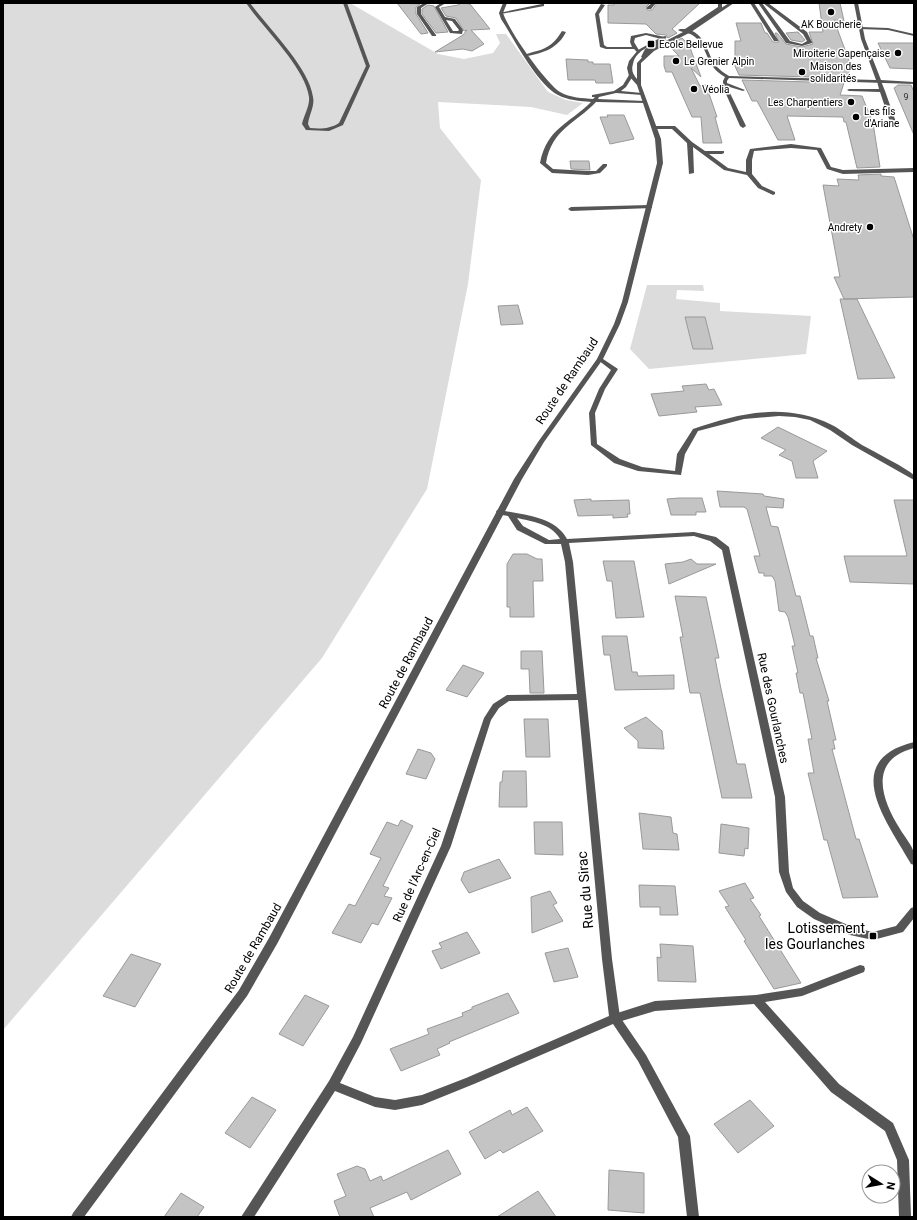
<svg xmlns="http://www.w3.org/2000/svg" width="917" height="1220" font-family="Roboto,sans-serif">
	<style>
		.green { fill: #dcdcdc }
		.building { fill: #c4c4c4; stroke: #999 }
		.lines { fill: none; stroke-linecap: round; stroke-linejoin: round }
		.service { fill: #555; fill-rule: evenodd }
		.minor { fill: #555; fill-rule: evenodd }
		.tertiary { fill: #555; fill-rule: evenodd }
		.poi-dot { fill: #000; stroke: #fff; stroke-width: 1.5 }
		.labels { text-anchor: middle; stroke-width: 3; stroke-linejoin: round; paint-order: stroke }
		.far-number-label { font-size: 9px; fill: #313131 }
		.far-poi-label { font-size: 10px; fill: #000; stroke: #fff; text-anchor: start }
		.street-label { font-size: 12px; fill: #000; stroke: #fff }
		.near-street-label { font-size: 14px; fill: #000; stroke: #fff }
		.near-poi-label { font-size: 14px; fill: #000; stroke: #fff; text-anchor: end }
	</style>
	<rect width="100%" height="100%" fill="#fff"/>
	<!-- green -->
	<path class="green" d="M3,3h347l88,51 26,5 29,-6 7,-10 -4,-9h10l42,58 18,8 17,3 -16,12 -36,-8 -93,-5 2,26 41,52 -13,104 -41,205 -105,169 -319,372z
		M647,285h56l1,6 -27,-1 -1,9 44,4v8l91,5 -5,38 -157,15 -19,-20z"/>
	<!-- building -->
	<path class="building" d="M397,3l23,1 -4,3v7l12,19 -7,1z
		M461,3l9,1 20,25 -19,1 13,14 -12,7 -9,-2 -28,3 28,-17 4,-5 -3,1 -8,-13 -10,-2 -5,-8 17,-3z
		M614,3h36l-4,4 1,3h5l5,-7h43l-28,26 5,4 -9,5 -2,-3 -10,-1 -10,-10 -38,-1v-18h6z
		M819,3h21l4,18 -10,-1 17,46 -4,12 -108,-3 -4,-9v-25h6l-5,-18h25l4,10h2l6,9h6l-4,-9h2l9,11 16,3 11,-3 -4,-12h14z
		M428,5l6,1 14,26 -12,1 -14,-19v-5z
		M798,32l7,8 -3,2 -11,-2 -5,-7z
		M682,38l7,7 12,32 -10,-9 9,18 6,-1 11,32h-2l7,26h-19l-2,-26h-9l-20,-45h-6l-2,-6v-10h15l-11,-11z
		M878,43h36v26l-24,-1z
		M566,59l22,1v2h5v2h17l3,19h-17l-1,-3h-27z
		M742,80l102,3 -4,12 22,1 11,27 7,44 -23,1 -11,-46h-2l-1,-5 -56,-1 8,24h-17l-21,-39h-5z
		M898,85h13l3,7v43l-20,-47z
		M607,115h17l10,24 -24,5 -10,-27h8z
		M570,161h19l1,9 -19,-1z
		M881,174v2l13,1 20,63v57l-70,2 -10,-22h6l-17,-92 16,1 -2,-7 22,1 -1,-5z
		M840,299h17l38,79 -37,1z
		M518,305l5,19 -22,1 -3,-19z
		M685,317h20l8,32h-20z
		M706,384l3,6 5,-1 8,16 -27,2 2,5 -38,4 -8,-22 33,-3 -2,-5z
		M778,427l49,24 -14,10 5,17h-22l-4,-17 -13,-6 7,-5 -25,-12z
		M717,491l46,3 1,2 20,3 -1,9 -17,-1 5,19 7,1 18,69h4l10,40h3l5,22h-2l13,43h-2l9,39h-3l2,9h-3l24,90h3l19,58 -35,1 -16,-58h-3l-16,-67h6l-6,-34h4l-9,-46h-3l-4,-20h2l-6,-27h3l-7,-29 -3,-5 -6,-1 -4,-30 -3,-5h-8v-3h-5l-5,-17h6l-13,-47 -3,-2h-24z
		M679,498h23l4,14h-10v3h-25l-4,-16z
		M591,499v2l38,-1 1,14h-3l1,3 -15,1v-3l-35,1 -4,-16z
		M894,500h20v84l-64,-2 -6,-26h63z
		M513,554h14l10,5h5l1,22h-10l1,36h-24v-10h-3v-43z
		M691,559l6,5h19l-47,20 -4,-20 18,-2z
		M603,561h31l10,56 -28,1 -4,-37h-5z
		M675,596l31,1 13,61h-4l5,26 17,80h8l7,34h-30l-22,-105h-10l-10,-56h3z
		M602,636h25l5,36h5l1,4 36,-1v14l-59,1 -5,-35h-6z
		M521,651h21l2,42h-14l-1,-24h-8z
		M463,665l21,8 -17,24 -21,-7z
		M646,717l16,14 2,18 -26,-1v-7l-14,-13z
		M524,719h24l2,38h-24z
		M418,749l13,4 4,6 -9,20 -20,-5z
		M503,771h23l1,36h-28l1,-25h2z
		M639,813l32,4 2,16 4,1 2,16 -36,-1z
		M401,820l12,6 -30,60 6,2 -5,8 8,2 -14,27 -6,-2 -11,20 -29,-10 17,-29 6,2 26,-48 -11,-4 17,-32 11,4z
		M534,822h28l1,33 -28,-1z
		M721,824l28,4 -1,21 -3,-1 -1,8 -25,-3z
		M499,859l12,19 -42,15 -8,-13 3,-8z
		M745,883l9,15 -4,1 11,16 -2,1 42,67 -27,6 -30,-48 2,-1 -21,-33 4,-1 -10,-15z
		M639,885l36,1 3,29h-18v-8h-20z
		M550,891l7,12 -4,2 10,16 -31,12 -1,-36z
		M467,932l13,21 -39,16 -9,-18 10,-3 -3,-5z
		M660,944l33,2 3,36 -38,-1 -1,-24 4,1z
		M568,948l10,29 -24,5 -9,-29z
		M131,954l30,10 -26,43 -32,-11z
		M508,993l11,20 -70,29 1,1 -13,6 3,6 -39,16 -11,-22 39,-15 -2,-5 36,-13 -1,-3 10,-4v-2z
		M305,995l24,11 -26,40 -24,-12z
		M252,1097l24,13 -26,38 -25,-15z
		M750,1100l24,26 -36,27 -24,-29z
		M527,1107l16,24 -40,22 -3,-3 -15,9 -16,-27 41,-22 2,5z
		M448,1150l13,24 -50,26 -4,-8 -37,16 4,9h-34l-6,-16 12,-5 -9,-22 20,-8 8,3 5,12 11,-5 2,5z
		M609,1170l35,3v40l-36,-3z
		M538,1191l18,26h-59z
		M181,1193l23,14 -7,10h-33z"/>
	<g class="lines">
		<!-- service -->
		<path class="service" d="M424,3h5l-8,5v6l15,21v1h-4l-15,-22v-7z
			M441,3h5l-7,4 6,10 10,2 8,11 -1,4 -12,-1 -15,-26zM446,20l6,1 7,9 -1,1h-5z
			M652,3h4l-5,6h-4v-2z
			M750,3h4l24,37v1h-4z
			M758,3h4l28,38 12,3 5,-3 -4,-7 -40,-31h5l39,29 5,10v1l-10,3 -16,-3z
			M542,4h2v2l-43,8 -2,-1z
			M601,4l4,1 -6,9 5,31 3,2h25l-2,-5 1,-6 15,-3 19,4 1,3 -17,11 -4,7h-2l-2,-1 4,-8 16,-10 -15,-4 -11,3 -1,4 6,10 -2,1 -4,-4h-28l-6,-2 -5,-33z
			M859,20h2v2l-20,5 -2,-1z
			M861,27l27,1 26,6v2l-26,-6 -29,-1v-1z
			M562,31l4,1c-8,16 -22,21 -39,24l-2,-1c3,-2 8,-3 12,-4 12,-3 19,-10 25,-20z
			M877,81h4l4,10 12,34 -1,1 -5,-1 -11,-33 -31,-1 -2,-1 2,-1h30z
			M723,83h4l18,7 -2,1 -20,-6z
			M653,126h22l17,16 13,9h19v2l-2,1h-13l19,14 18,4v-12l4,-11 41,-5 30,4 10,19 12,3 71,-2v4l-71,2 -16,-5 -10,-19 -26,-2 -37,3 -2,9v14l10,12 13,6v2l-2,1 -15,-7 -11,-13 -23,-5 -31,-23 1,26 -5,1 -2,-31 -15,-14h-17l-3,-2z
			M650,205l2,1v2l-81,3 -3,-2 3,-2z
			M600,357l18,12 -13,20 -10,24 2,31 23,15 22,8 33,4 2,-17 16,-25c47,-16 91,-27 139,-4 10,5 20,14 30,20 16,9 33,17 48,27l4,3v5l-62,-35 -22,-15 -20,-10 -15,-3 -16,-1 -35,3 -46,12 -13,23 -4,21 -43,-4 -24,-8 -23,-18 -2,-32 10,-24 12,-19 -13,-10 -1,-1z
			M860,965l4,1 1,3 -1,3 -62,24 -37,6 74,82 54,39 16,37 2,57h-12l-2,-57 -12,-29 -54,-39 -77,-88 -99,7 -40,12 -4,-2 -1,-3 1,-3 44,-14 101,-6 45,-7z"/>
		<!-- minor -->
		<path class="minor" d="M246,3h4c18,25 59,64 63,94 2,9 -4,18 -5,27l2,4c10,1 20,1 29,-5l27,-57 -23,-63h4l23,63 -27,59 -14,6 -23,-1 -4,-6c2,-9 8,-18 7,-27 -4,-30 -46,-69 -63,-94z
			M503,3h4l-4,10c6,18 42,69 57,79 10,6 23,6 33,7l2,-2h-3v-2l22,-4 9,-6 6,-10h2l2,1 -7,11 -5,4 21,2 2,1 -2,1 -26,-2 -17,4 -1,2 47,2 2,1 -2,1 -49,-1c-21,22 -44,27 -50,61l7,6 35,2h8l7,-7h4v2l-7,7 -12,2 -36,-2 -12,-10c7,-35 29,-39 51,-61 -11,-1 -24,-2 -33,-7 -22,-12 -43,-55 -57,-76l-2,-6z
			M854,3h4l7,36 16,41 33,2v2l-185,-6 -2,3v6l19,39 -3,2 -3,-2 -17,-39v-6l2,-4c-20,-11 -16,-28 -30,-40 -5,-5 -12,-4 -17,-7l2,-1h5l33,-22v-3h4v4l-32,22c16,6 17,23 26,36 4,4 8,7 13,10l147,4 -15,-41z
			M497,510h3c22,5 55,6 67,29l127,-7 22,5 13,10 56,250 4,75 4,16 10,13 17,12 35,15 18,4 23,-6 15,-18 3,-1v11l-11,14 -30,8 -23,-5 -36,-16 -17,-12 -11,-15 -7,-20 -4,-75 -53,-247 -12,-9 -16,-5 -125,7 4,19 39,397 8,58 26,38 44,81 9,81h-12l-9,-80 -40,-76 -25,-37 -139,60 -52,21 -27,5 -20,-3 -40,-16 -81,126h-13l88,-136 24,-44 88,-191 43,-128 9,-14 14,-9 70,-1 -12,-132 -4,-18h-16l-28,-14 -9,-14 -11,-2 -1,-2zM517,518c14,3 35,6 43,21l-11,1 -26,-14zM578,700l24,259 7,57 -143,62 -44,17 -27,5 -20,-3 -35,-14 21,-40 90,-197 40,-126 8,-12 10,-7z
			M914,742v6c-46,12 -33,51 -14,81 4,7 12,16 14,24 1,3 0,8 0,12l-3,-1c-23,-41 -73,-103 3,-122z"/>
		<!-- tertiary -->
		<path class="tertiary" d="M729,3h5l-43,29 -37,19 -13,12v22l20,54 2,24 -35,139 -8,22 -17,35 -59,83 -22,37 -245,465 -30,52 -163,221h-13l2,-4 166,-223 30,-52 245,-459 24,-37 59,-83 17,-35 8,-22 35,-139 -2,-24 -18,-54 -8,-9 -2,-8 2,-7 9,-11 20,-11 7,-3 2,1c-11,8 -31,11 -34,27 -2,6 0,11 4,15v-16l13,-14 37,-19z"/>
	</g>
	<!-- markers -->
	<g class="poi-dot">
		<circle cx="831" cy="12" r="4"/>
		<rect x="647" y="40" width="8" height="8" rx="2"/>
		<circle cx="898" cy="53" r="4"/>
		<circle cx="676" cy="61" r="4"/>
		<circle cx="802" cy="72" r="4"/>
		<circle cx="694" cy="89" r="4"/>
		<circle cx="851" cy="102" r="4"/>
		<circle cx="856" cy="117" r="4"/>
		<circle cx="870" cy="227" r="4"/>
		<rect x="869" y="932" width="8" height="8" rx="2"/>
	</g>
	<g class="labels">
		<!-- far-number labels -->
		<g class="far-number-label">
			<text x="906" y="100">9</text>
		</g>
		<!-- far-poi labels -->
		<g class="far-poi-label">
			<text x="831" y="28" text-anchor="middle">AK Boucherie</text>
			<text x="659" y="48">Ecole Bellevue</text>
			<text x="890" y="57" text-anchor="end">Miroiterie Gapençaise</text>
			<text x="684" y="65">Le Grenier Alpin</text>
			<text x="810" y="70">Maison des<tspan x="810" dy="12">solidarités</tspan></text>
			<text x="702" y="93">Véolia</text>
			<text x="843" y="106" text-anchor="end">Les Charpentiers</text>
			<text x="864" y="115">Les fils<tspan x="864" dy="12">d'Ariane</tspan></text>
			<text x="862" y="231" text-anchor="end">Andrety</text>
		</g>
		<!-- street labels -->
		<g class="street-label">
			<text transform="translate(567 381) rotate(-56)" y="4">Route de Rambaud</text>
			<text transform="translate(406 663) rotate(-62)" y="4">Route de Rambaud</text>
			<text transform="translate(773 708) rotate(78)" y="4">Rue des Gourlanches</text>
			<text transform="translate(417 875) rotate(-66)" y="4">Rue de l'Arc-en-Ciel</text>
			<text transform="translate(253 948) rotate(-60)" y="4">Route de Rambaud</text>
		</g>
		<!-- near-street labels -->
		<g class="near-street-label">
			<text transform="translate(585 890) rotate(-95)" y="5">Rue du Sirac</text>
		</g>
		<!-- near-poi labels -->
		<g class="near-poi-label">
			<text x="865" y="933">Lotissement<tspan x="865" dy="16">les Gourlanches</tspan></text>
		</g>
	</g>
	<!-- border -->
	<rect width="917" height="1220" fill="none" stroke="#000000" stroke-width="8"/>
	<!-- north arrow -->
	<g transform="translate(881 1184) rotate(101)"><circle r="19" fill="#ffffff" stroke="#999999"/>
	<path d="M0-3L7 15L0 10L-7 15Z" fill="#000000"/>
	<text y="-6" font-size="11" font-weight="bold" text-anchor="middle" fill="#000000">N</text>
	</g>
</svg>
